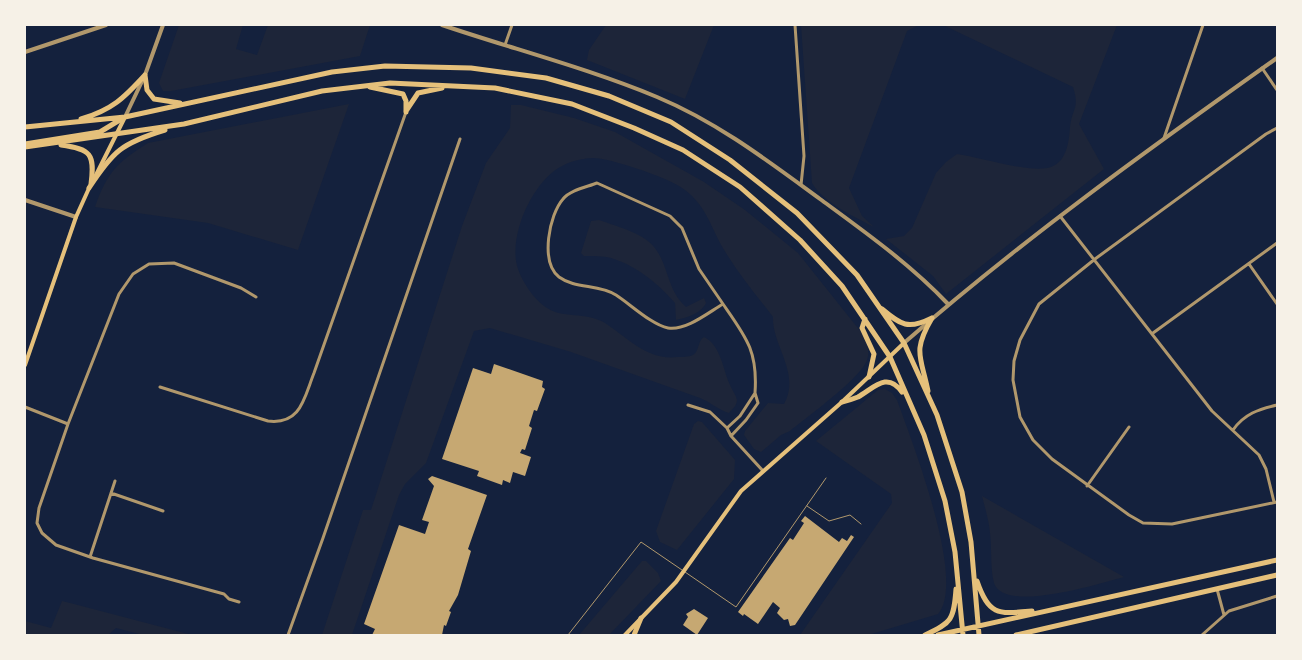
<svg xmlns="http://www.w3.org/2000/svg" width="1302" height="660" font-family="'Open Sans',sans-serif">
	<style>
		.green { fill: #1d2539 }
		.building { fill: #c6a872 }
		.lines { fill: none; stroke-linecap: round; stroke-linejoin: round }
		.service { stroke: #b1986c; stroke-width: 1 }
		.minor { stroke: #b1986c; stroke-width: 3 }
		.tertiary { stroke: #b1986c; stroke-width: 4 }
		.secondary { stroke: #e5c07b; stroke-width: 4 }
		.trunk { stroke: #e5c07b; stroke-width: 5 }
	</style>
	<rect width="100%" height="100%" fill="#14213d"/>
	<!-- green -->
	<path class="green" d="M179,25h64l-7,24 21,6 11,-30h102l-10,31 -189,35h-8l-4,-8z
		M606,25h108l-29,74 -98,-39 2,-10z
		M801,25h118l-12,6 -58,157 13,28 12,11c-21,-11 -50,-24 -62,-44z
		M943,25h174l-38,99 25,45 -158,125 -13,-18 -47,-37 18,-3 8,-8 24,-55 10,-11 11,-8c23,3 74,20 94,13 16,-6 18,-26 19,-40 2,-19 10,-18 3,-40z
		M349,104l-51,146 -90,-27 -113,-16c12,-35 23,-45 53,-64z
		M511,105h10l53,13 41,14 89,50 41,28 53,43 67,84c2,8 5,15 2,23 -6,18 -60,57 -77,71l-9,4 -20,17 -7,-3 -10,-14 1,-4 23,-28 16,1c17,-31 -12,-58 -11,-87 -16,-21 -33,-41 -47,-64 -16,-25 -19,-50 -47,-67 -14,-9 -69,-28 -86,-28 -8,0 -22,3 -29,7 -31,14 -57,72 -46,104 4,12 15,29 26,37 18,14 42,5 61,17 23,15 43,38 73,34 4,0 11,0 15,-2 7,-4 4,-14 11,-18 17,8 19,33 26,48 2,5 6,10 7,15 0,6 -5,9 -8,13 -10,-3 -19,-11 -29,-15l-129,-46 -81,-24 -16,3 -48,132 -21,21 -6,11 -47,140h-30l41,-125h8l91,-284 24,-63 24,-35z
		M599,220c19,7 47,13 58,31 12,18 11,40 29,56l18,-9 2,5c-4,10 -20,15 -30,17l-1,-17c-16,-19 -40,-38 -64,-45 -8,-2 -19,-2 -27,-2l-3,-3 10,-32z
		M885,389l7,4 5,7c14,39 70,181 41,214l-70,21h-68l92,-132 -1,-9 -75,-53 62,-51z
		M698,421l4,1 33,38 -1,19 -57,71 -17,-8 -4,-11 38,-107z
		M982,496l142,81c-23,6 -120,37 -130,6 -4,-15 -2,-34 -4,-50 -1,-12 -5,-25 -8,-37z
		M642,561h4l12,12 3,8 -52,54h-30z
		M62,601l12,3 118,31h-49l-27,-7 -8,7h-83v-14l26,7z"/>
	<!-- building -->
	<path class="building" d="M494,364l49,17 -1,6 3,2 -8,22 -3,-1 -5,16 3,2 -7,22 -3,-1 -2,4 11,4 -6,19 -12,-4 -3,11 -7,-3 -1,5 -25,-9 2,-5 -37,-12 31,-91 18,6z
		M432,476l55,19 -19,54 3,2 -13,44 -9,16 2,1 -5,14 -2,-1 -2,10h-70l3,-6 -11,-5 35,-99 26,9 4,-12 -7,-2 12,-34 -6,-7z
		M805,516l34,26 3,-4 5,3 4,-6 3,2 -59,88 -5,1 -2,-7 -4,1 -7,-7 3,-5 -7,-6 -15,22 -14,-10 -1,2 -5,-4 52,-74 3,2 11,-17 -3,-2z
		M694,609l14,9 -11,17 -14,-10 5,-8 -2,-3z"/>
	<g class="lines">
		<!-- service -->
		<path class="service" d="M807,506l22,15 21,-6 11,9
			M685,572l51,35 90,-129
			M568,635l73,-93 41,28"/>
		<!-- minor -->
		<path class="minor" d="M795,25l9,131 -3,29
			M505,45l7,-20
			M1262,68l15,22
			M1277,128l-11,6 -171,125 -56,45 -19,36 -6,21 -1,19 7,37 13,23 19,19 77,56 14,8 29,1 105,-22
			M1164,138l39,-113
			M597,183l73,33 12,12 17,41 24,35c-14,8 -37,27 -55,24 -16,-3 -38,-24 -52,-33 -17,-11 -41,-6 -57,-18 -19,-15 -10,-62 4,-78 7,-9 24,-12 34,-16z
			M1060,216l152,195 47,44 7,14 8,33
			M1249,264l28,40
			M723,304c23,33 35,47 32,89
			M1153,333l124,-90
			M160,387l108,34c33,4 36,-23 46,-48l92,-261
			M688,405l22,7 17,16 4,8 32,35
			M25,407l43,17
			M727,428l13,-12 15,-23 3,10 -12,17 -15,16
			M1233,430c11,-16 26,-21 44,-25
			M1087,486l42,-59
			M111,493l52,18
			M90,557l25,-76
			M1217,589l7,26
			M239,602l-10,-3 -5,-5 -131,-36 -37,-13 -14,-12 -5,-10 2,-15 29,-84 51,-130 14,-20 16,-10 25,-1 67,25 15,9
			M288,635l35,-97 137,-399
			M1202,635l27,-24 48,-15"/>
		<!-- tertiary -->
		<path class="tertiary" d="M442,25c71,24 145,43 215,72 60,25 111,64 163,102 45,33 90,65 128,105
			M25,52l81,-27
			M125,117l20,-42 18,-50
			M25,200l51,17
			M904,343c118,-103 246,-195 373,-285"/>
		<!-- secondary -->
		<path class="secondary" d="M96,175l28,-56
			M25,365l51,-148 14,-31
			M625,635l51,-53 65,-91 101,-89 62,-59"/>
		<!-- trunk -->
		<path class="trunk" d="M145,75l2,15 7,9 26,4
			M370,87l33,7 3,7v11
			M406,111l12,-18 24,-5
			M81,119c31,-9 43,-21 64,-44
			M25,127l100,-10 207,-45 53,-6 86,2 75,10 63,18 62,26 59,38 67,53 60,62 47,68 33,72 25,77 9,50 8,93
			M25,144l75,-12 23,-14
			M61,145c30,4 34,9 30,39
			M25,147l159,-23 138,-33 68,-8 105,5 77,16 62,24 49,22 57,37 60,53 42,46 48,71 34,78 21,66 10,51 8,83
			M89,188c24,-37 33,-45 76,-58
			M882,309c19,16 26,21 50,9
			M865,319l-3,9 12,26 -5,23
			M928,391c-7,-35 -16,-39 4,-73
			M842,402c5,-1 11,-3 16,-5 16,-9 29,-26 44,-5
			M977,581c12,35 21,33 55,30
			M634,635l7,-17
			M925,635c27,-12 29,-16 31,-46
			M938,635l339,-75
			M1016,635l261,-60"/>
	</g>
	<!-- border -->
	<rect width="1302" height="660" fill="none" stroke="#f6f1e7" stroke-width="52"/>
</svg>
